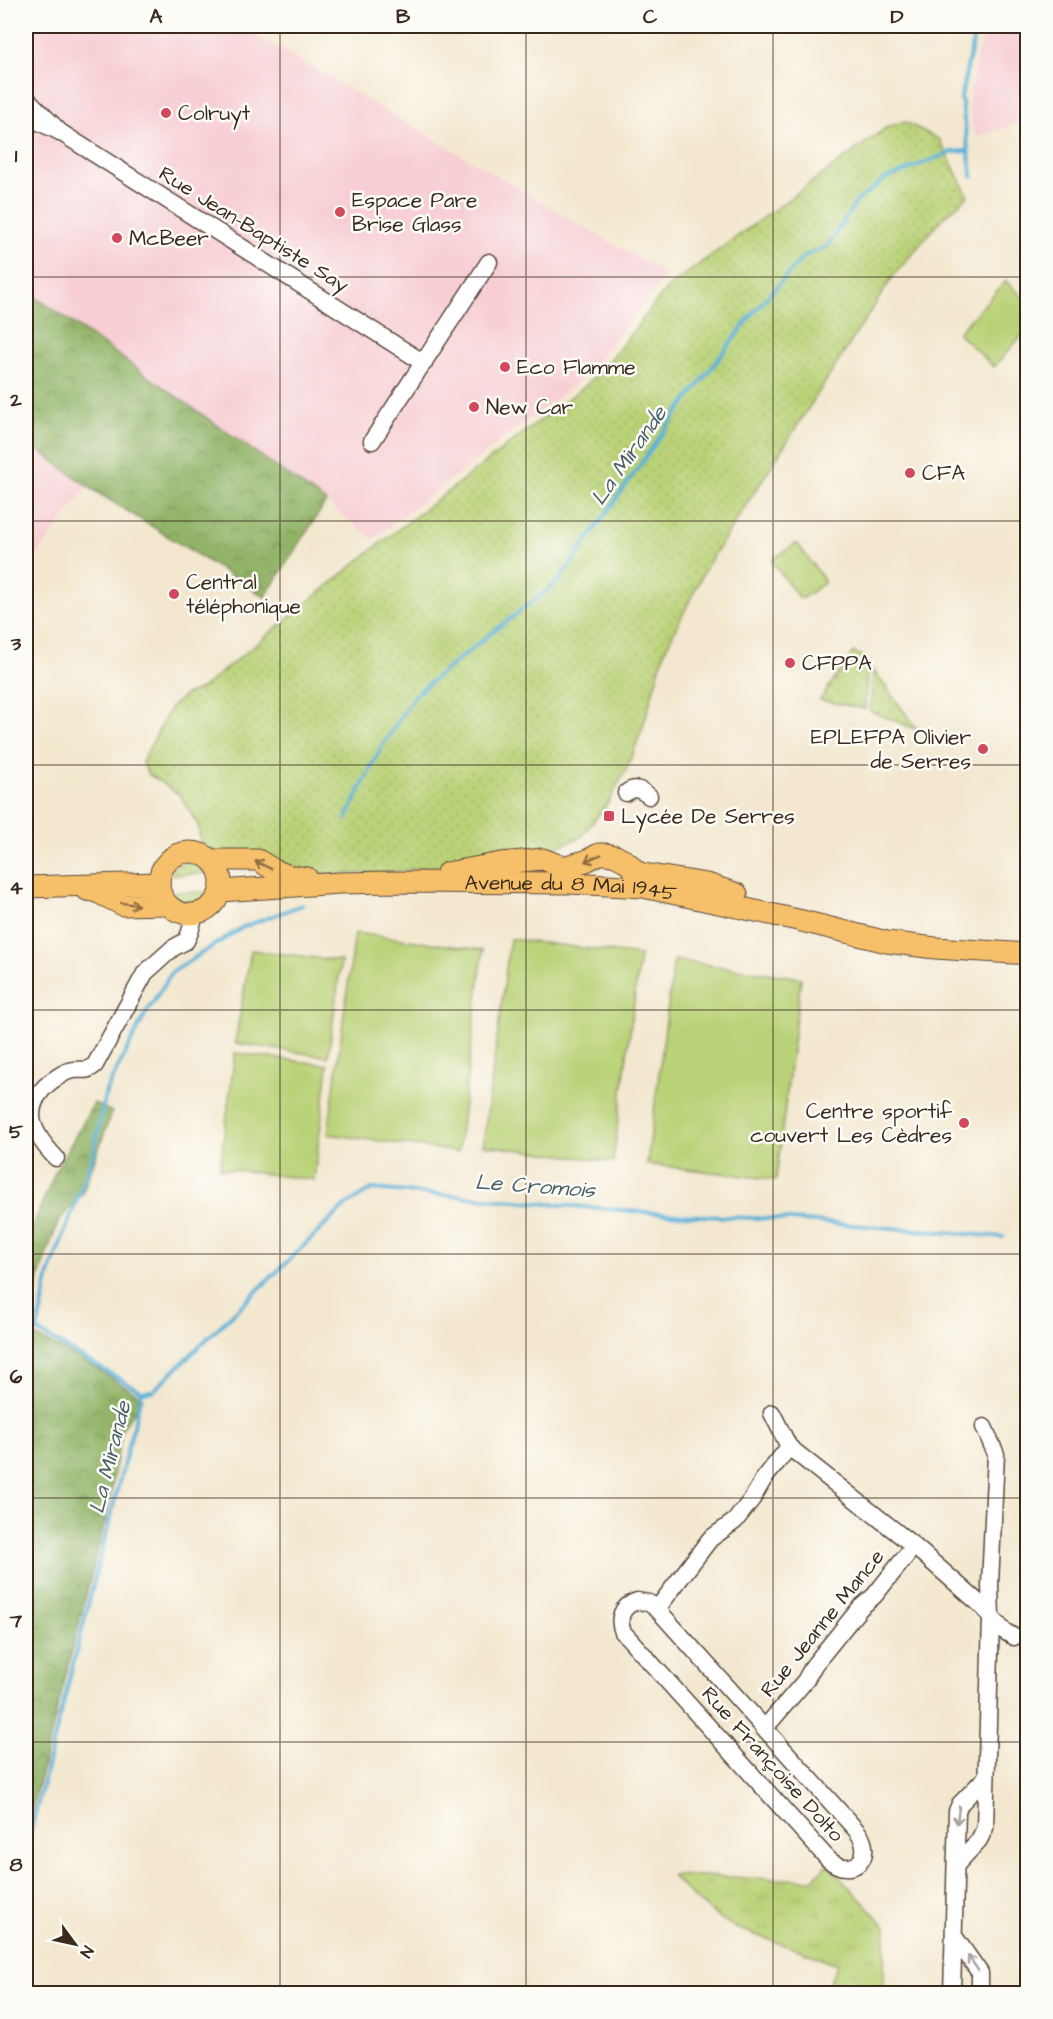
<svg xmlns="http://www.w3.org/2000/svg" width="1053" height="2019" font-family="'Architects Daughter',sans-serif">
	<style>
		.built { fill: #f7cfd4 }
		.grass { fill: url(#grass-dots); stroke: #7a7e4a; stroke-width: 1.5 }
		.forest { fill: url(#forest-crowns); stroke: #666f43; stroke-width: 1.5 }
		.park { fill: url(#park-tufts); stroke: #7a7e4a; stroke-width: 1.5 }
		.pitch { fill: #b9d277; stroke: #7a7e4a; stroke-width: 1.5 }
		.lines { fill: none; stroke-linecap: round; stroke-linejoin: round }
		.stream { stroke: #5ab1d7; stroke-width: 4 }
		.minor-casing { stroke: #574639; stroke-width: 19 }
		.major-casing { stroke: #574639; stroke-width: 23 }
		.minor { stroke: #fff; stroke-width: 16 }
		.major { stroke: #f6c06b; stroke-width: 21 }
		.oneway { stroke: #8f6e41 }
		.oneway2 { stroke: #a79f9a }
		.grid { fill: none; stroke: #3b2a1e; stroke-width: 1.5; stroke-opacity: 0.55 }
		.poi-dot { fill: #d1495b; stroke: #fdfcf7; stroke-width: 2 }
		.labels { text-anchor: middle; stroke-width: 5; stroke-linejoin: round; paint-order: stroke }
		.poi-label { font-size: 21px; fill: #3b2a1e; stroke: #fdfcf7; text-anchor: start }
		.street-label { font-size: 21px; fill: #3b2a1e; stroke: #fdfcf7 }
		.water-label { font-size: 22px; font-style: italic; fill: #476068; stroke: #fdfcf7 }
		.neatline { fill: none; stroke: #3b2a1e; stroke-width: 2 }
		.grid-label { font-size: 20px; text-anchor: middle; font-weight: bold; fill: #3b2a1e }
	</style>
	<defs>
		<pattern id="grass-dots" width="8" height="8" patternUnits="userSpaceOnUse" patternTransform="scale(1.5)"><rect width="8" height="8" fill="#b9d277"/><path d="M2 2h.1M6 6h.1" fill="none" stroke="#a0b466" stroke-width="1.8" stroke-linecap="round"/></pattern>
		<pattern id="forest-crowns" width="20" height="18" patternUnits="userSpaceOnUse" patternTransform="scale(1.5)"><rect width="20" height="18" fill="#92b468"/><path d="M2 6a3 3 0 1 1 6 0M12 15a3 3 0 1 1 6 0" fill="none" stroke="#789355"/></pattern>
		<pattern id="park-tufts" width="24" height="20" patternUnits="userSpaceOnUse" patternTransform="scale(1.5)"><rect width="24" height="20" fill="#b9d277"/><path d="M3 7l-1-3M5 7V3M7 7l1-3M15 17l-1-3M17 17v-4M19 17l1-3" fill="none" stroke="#a0b466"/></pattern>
	</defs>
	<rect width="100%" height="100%" fill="#fdfcf7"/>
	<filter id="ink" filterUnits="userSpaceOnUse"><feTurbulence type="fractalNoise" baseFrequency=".0167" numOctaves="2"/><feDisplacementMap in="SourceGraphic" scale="12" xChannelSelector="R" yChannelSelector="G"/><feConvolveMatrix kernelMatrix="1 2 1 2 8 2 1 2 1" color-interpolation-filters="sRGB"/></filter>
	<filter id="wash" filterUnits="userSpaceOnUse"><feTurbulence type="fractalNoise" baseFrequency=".008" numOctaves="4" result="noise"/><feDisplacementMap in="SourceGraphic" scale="24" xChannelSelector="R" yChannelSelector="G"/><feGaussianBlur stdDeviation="1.35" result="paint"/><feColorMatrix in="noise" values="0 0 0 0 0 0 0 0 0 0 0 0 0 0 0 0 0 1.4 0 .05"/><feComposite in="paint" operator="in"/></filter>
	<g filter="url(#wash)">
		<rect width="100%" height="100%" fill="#f3e8cf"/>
		<!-- built -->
		<path class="built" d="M26,26h215l426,249 -84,103 -210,161 -34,-27 -313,-222z
			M987,26h40v94l-50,17 -4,-9 -5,-23 9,-51z
			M26,440l61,46 -61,85z"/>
		<!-- grass -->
		<path class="grass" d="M905,122l34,17 29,57 -26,23 -48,56 -187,291 -42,84 -23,80 -15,38 -19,35 -27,34 -19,8 -17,4 -117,19 -46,5 -55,1h-18l-99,-22 -9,-6 -3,-21 -18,-30 -32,-21 -6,-12 29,-55 14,-12 16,-6 172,-140 212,-163 21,-21 62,-78 218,-159 12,-5z
			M853,652l8,3 6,12 -2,42 -45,-9z
			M873,670l45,60 -48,-19z
			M192,860l11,6 5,7 -37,2c4,-10 11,-13 21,-15z
			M172,892h37l-8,10c-14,2 -23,4 -29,-10z"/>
		<!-- forest -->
		<path class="forest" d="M26,290l300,212 -61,95 -178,-111 -61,-45z
			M94,1103l18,9 -30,82 -23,26 -18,50 -15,61v-89l30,-72z
			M26,1332l59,29 58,37 -21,31 -14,80 -82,323z"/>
		<!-- park -->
		<path class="park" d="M828,1864l58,63 -3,66h-59l14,-29 -102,-36c-18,-10 -52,-36 -64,-53l139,5z"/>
		<!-- pitch -->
		<path class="pitch" d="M1006,281l21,20v29l-33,37 -36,-34z
			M795,544h3l26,36v3l-21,15h-4l-26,-35v-4z
			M355,933l128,17 -25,202 -130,-18z
			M510,939l130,16 -27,207 -130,-17z
			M251,950l90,11 -13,96 -93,-14z
			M674,960l127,18 -25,202 -129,-16z
			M235,1053l93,12 -14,115 -94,-12z"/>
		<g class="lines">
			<!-- stream -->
			<path class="stream" d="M972,176l-11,-79 15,-71
				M346,819l33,-68 36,-56 75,-61 68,-52 108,-154 88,-116 50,-56 23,-9 30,-46 28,-22 66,-27 17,-1
				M142,1392l11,-1 193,-186 26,-16 308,26 98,4 225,18
				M26,1850l116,-458 -105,-61 12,-57 44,-118 13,-65 39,-76 27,-43 71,-45 59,-22"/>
		</g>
	</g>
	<g filter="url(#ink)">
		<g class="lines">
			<!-- minor casing -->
			<g class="minor-casing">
				<path id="minor" d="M26,98l34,34 -34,-16
					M60,132l364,231
					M372,441l117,-179
					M626,793c9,-7 15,-3 23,3
					M56,1158c-23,-24 -37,-49 -7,-75 6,-4 13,-10 20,-12 11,-4 16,3 26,-6l50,-92 28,-25 13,-7 4,-9 5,-18
					M772,1413l17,34 125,99 67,59 23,26 10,6
					M637,1601l12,2 8,6 200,222c20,26 -5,49 -29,28l-205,-227c-6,-14 -1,-26 14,-31z
					M657,1609l53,-70 25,-18 17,-22 11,-19 26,-33
					M764,1729l41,-48 9,-16 46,-57 14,-12 40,-50
					M957,1864l22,-24 6,-12 6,-211 -1,-32 6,-131 -12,-27
					M954,1936l26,37v21
					M952,1994l5,-183 3,-7 26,-27"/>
			</g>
			<!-- major casing -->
			<g class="major-casing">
				<g id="major">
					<circle cx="190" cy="883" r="31"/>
					<path d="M211,860h47l16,10 16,6 17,2"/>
					<path d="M447,873l54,-10 42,-4 20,8 23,-6 13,-7h7l10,2 11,6 11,11"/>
					<path d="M638,873l69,11 30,10"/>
					<path d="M26,887l133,-4"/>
					<path d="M87,890l8,1 28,14 44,-1"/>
					<path id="s1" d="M220,891l120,-8 53,-1 177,1 73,4 155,33 89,22 48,6 93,6"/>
				</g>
			</g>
			<!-- minor -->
			<use href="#minor" class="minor"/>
			<!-- major -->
			<use href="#major" class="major"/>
		</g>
		<!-- one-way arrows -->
		<defs><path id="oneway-shaft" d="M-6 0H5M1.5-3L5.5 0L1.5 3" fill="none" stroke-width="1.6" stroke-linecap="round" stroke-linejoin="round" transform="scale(1.5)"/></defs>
		<g class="oneway">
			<use href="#oneway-shaft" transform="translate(593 858) rotate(157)"/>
			<use href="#oneway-shaft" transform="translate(263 865) rotate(-154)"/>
			<use href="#oneway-shaft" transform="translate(130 904) rotate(7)"/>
		</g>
		<g class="oneway2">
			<use href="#oneway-shaft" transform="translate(958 1815) rotate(97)"/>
			<use href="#oneway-shaft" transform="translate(973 1963) rotate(-125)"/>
		</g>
	</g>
	<!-- grid -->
	<path class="grid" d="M280,26v1968M526,26v1968M773,26v1968M26,277h1002M26,521h1002M26,765h1002M26,1010h1002M26,1254h1002M26,1498h1002M26,1742h1002"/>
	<!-- markers -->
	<g class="poi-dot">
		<circle cx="166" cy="113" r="6"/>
		<circle cx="340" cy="212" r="6"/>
		<circle cx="117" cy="238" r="6"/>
		<circle cx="505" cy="367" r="6"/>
		<circle cx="474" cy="407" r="6"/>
		<circle cx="910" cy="473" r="6"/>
		<circle cx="174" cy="594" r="6"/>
		<circle cx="790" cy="663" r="6"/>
		<circle cx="983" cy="749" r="6"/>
		<rect x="603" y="810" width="12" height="12" rx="3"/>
		<circle cx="964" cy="1123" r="6"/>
	</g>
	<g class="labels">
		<!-- poi labels -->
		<g class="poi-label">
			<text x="178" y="120">Colruyt</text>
			<text x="352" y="207">Espace Pare<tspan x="352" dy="24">Brise Glass</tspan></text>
			<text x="129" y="245">McBeer</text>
			<text x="517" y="374">Eco Flamme</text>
			<text x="486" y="414">New Car</text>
			<text x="922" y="480">CFA</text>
			<text x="186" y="589">Central<tspan x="186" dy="24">téléphonique</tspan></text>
			<text x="802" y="670">CFPPA</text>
			<text x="971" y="744" text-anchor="end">EPLEFPA Olivier<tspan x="971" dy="24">de Serres</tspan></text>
			<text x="621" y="823">Lycée De Serres</text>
			<text x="952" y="1118" text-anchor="end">Centre sportif<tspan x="952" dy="24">couvert Les Cèdres</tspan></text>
		</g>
		<!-- street labels -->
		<g class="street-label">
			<text transform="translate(254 229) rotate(32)" y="7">Rue Jean-Baptiste Say</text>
			<text dy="7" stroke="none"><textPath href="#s1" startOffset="351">Avenue du 8 Mai 1945</textPath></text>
			<text transform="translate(822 1623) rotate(-51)" y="7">Rue Jeanne Mance</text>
			<text transform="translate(773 1764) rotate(48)" y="7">Rue Françoise Dolto</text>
		</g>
		<!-- water labels -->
		<g class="water-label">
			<text transform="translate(628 455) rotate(-55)" y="8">La Mirande</text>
			<text transform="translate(535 1185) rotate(4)" y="8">Le Cromois</text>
			<text transform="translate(109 1457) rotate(-76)" y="8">La Mirande</text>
		</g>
	</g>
	<!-- margin -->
	<rect width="1053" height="2019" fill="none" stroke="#fdfcf7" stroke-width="66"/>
	<!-- north arrow -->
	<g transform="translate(75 1944) rotate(123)" stroke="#fdfcf7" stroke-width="4.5" paint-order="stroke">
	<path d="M0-4.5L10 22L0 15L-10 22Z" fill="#3b2a1e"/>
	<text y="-9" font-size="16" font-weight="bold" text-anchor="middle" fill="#3b2a1e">N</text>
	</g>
	<rect x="33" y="33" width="987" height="1953" class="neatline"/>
	<g class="grid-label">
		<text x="156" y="23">A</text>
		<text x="403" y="23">B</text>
		<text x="650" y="23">C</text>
		<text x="897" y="23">D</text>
		<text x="16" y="162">1</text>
		<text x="16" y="406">2</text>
		<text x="16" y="650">3</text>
		<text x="16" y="894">4</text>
		<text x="16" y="1138">5</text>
		<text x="16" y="1383">6</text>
		<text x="16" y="1627">7</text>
		<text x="16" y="1871">8</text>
	</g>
</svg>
